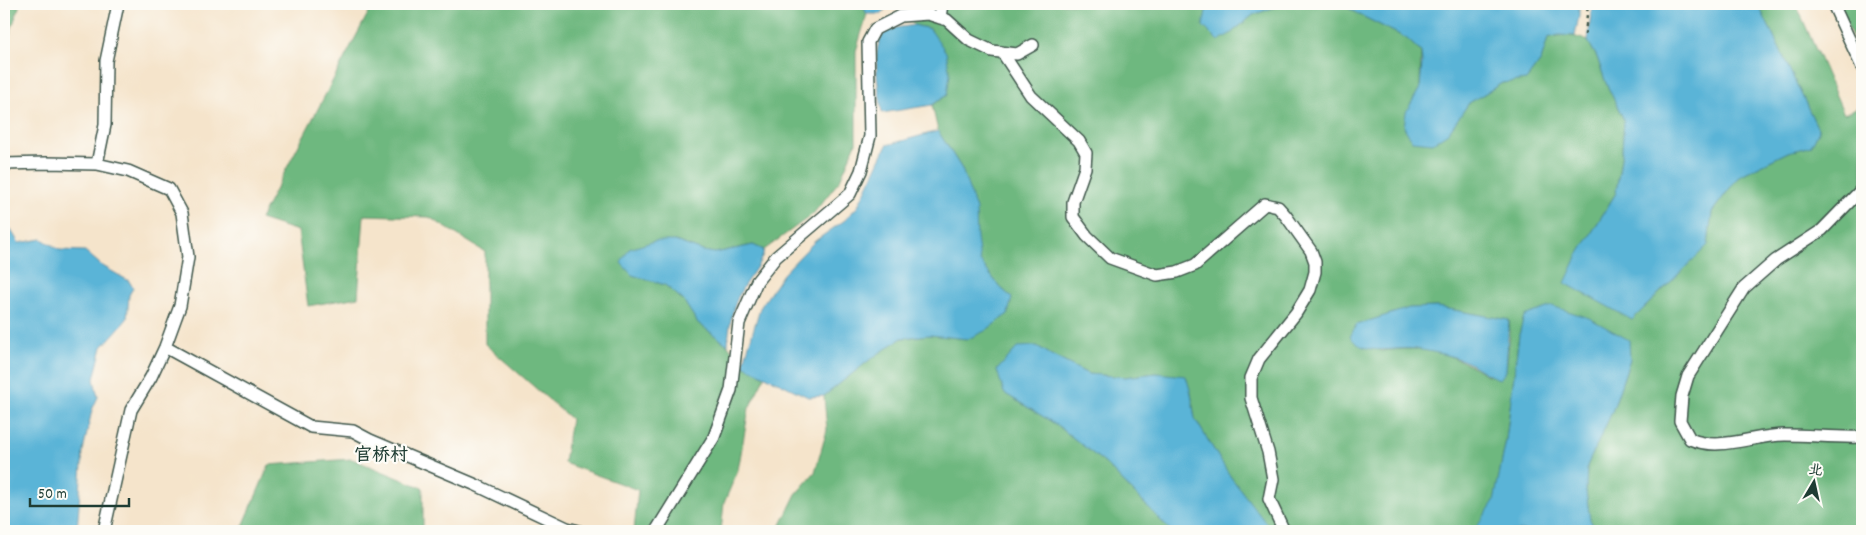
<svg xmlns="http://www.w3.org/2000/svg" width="1866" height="535" font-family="Dekko,'LXGW WenKai TC',sans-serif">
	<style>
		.forest { fill: #6eb87f; stroke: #467a5a; fill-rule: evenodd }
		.water { fill: #5ab4d7; stroke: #3c7886 }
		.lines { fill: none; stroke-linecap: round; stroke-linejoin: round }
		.street-casing { stroke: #3f564b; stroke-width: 14 }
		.path { stroke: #3f564b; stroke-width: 2.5; stroke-dasharray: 4 4; stroke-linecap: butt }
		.street { stroke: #fff; stroke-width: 11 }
		.labels { text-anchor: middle; stroke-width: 4.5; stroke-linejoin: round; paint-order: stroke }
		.quarter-label { font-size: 18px; font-weight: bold; fill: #1f3d34; stroke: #fdfcf7 }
	</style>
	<rect width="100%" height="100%" fill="#fdfcf7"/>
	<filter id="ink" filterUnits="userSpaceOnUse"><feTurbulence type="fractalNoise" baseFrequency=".02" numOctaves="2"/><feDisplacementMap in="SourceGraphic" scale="10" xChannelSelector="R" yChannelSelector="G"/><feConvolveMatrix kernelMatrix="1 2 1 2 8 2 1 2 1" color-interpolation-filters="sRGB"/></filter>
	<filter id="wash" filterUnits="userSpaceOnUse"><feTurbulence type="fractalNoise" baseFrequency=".0096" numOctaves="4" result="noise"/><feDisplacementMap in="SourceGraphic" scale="20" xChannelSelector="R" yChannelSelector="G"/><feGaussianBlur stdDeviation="1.12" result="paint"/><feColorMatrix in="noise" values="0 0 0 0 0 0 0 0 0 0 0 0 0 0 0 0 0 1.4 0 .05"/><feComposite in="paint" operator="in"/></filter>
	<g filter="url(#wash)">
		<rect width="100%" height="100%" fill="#f5e4cb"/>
		<!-- forest -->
		<path class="forest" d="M4,4h16l-16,46z
			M373,4h489l5,10 -11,37v92l-16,37 -27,34 -49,36 -11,-5 -38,8 -12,-2 -28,-10 -43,34 33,10 18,15 15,23 30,22 15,20 22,11 -16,32 -11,62 -14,33 -3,28h-87l4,-41 -74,-27 7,-44 -86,-75v-92l-56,-35 -65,-2 -6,82 -50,9 -10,-75 -38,-12z
			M896,4h314l-4,7 24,23 23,-19 30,-11h59l16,10 48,24 15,14 -1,36 -13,24 41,21 21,-30 33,-20 24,-3 15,-20 7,-22c14,-4 26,-3 40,3l9,16 9,26 18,37 -2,32 -6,41 -38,62 54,65 76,-75 4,-33 27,-36 49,-24 23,-6 8,-15 -61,-127h38l48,110 18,-9v426h-265l-7,-11 -4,-29 1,-25 25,-54 18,-53 -106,-42 -5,18 -13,105 -12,62 -20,29h-179l-8,-8 -19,4 -38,-51 -35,-57 -4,-26 -35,-20 -31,4 -37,-3 -35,-18 -16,-10 -33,47 53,32 49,39 65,67h-393l18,-37 19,-22 12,-42 -3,-34 48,-38 30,-20 28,-3 38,4 44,-41 -13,-12 -19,-25 -18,-92 -24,-38 -6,-26 15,-10 -16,-66 -17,-4zM1437,307l72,13 1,13 -4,38 -17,5c-23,-14 -49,-27 -77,-27 -10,0 -21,1 -31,2l-25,-26 54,-17z
			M1838,4h24v55z
			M352,459l71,29v43h-182l28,-66z"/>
		<!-- water -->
		<path class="water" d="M862,4h28l-9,10h-14z
			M1210,4h73l-30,11 -23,19 -12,7 -15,-15 3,-15z
			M1342,4h237v12l-4,20 -16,-1 -11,3 -7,22 -15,20 -24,3 -33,20 -21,30 -15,10 -21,-2 -8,-14 2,-15 14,-24 2,-25 -1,-11 -15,-14 -48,-24z
			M1592,4h166l61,127 -8,15 -23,6 -49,24 -27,36 -4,33 -76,75 -67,-37 13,-28 38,-62 6,-41 2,-32 -18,-37 -9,-26 -9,-16z
			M914,25l16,4 16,23 4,22 -3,21 -15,10 -50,8c-2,-20 -14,-69 5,-82 6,-4 19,-4 27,-6z
			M938,131l24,38 14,40 1,28 3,24 19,25 13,12 -4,16 -23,17 -17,8 -38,-4 -28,3 -30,20 -48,38 -16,1 -65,-32 17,-57 23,-34 32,-33 30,-21 13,-14 29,-61z
			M4,219l15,24 23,-4 18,11 25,1 16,14 28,16 4,7 -4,7 -2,24 -25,28 -8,32 4,18 -6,13 -9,41 -6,80h-73z
			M655,241h20l28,10 12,2 38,-8 11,5c-3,16 -16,27 -23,41 -9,16 -12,36 -13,54l-30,-22 -15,-23 -18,-15 -33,-10 -11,-12 8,-14z
			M1552,306l37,12 40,22 1,19 -18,53 -25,54 -1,25 4,29 7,11h-123l20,-30 12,-61 13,-105 5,-19z
			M1437,307l72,13 -3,51 -6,8c-12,-3 -20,-10 -31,-16 -16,-8 -36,-11 -53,-14 -23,-3 -49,9 -66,-12l6,-12 53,-17z
			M1037,346l16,10 35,18 37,3 31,-4 30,3 5,17 4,26 35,57 42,55h-101l-65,-67 -49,-39 -53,-32 -7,-23 21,-23z"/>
	</g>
	<g filter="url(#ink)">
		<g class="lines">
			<!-- street casing -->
			<g class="street-casing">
				<path id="street" d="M1833,4l29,63
					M940,18l2,-14
					M1002,52l29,44 48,45 7,12 -1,15 -12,34v15l14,19 23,22 47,17 20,-3 18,-7 70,-61 13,3 8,9 25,35 4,11v10l-5,18 -14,23 -37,46 -8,19v20l17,54 5,27 -4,20 15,32
					M4,164l42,-1 51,1 31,7 41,18 13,24 6,44 -8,49 -15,41 -14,30 -20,33 -27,121
					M97,164l8,-39 1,-64 12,-57
					M1862,189l-40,41 -46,30 -32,28 -56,88 -6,20 -2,25 10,18c30,13 63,-4 95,-4 26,0 51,3 77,2
					M165,347l146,80 42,4 17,9 106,45 91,43 12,3
					M656,531l58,-94 17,-47 8,-67 18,-42 19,-24 74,-63 11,-23 9,-35 -2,-94 7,-13 26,-13 27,-2 19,6 22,20 23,11 25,3 16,-9"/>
			</g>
			<!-- path -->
			<path class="path" d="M1585,35l3,-31"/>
			<!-- street -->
			<use href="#street" class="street"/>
		</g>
	</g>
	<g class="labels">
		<!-- quarter labels -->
		<g class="quarter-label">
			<text x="381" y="460">官桥村</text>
		</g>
	</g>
	<!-- margin -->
	<rect width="1866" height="535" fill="none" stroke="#fdfcf7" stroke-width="20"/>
	<!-- north arrow -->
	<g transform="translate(1814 482) rotate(9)" stroke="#fdfcf7" stroke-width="4" paint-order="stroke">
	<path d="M0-4L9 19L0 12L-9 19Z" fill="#1f3d34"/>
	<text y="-8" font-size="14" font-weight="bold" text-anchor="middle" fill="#1f3d34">北</text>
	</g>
	<!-- scale -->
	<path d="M30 498v8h99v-8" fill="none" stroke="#1f3d34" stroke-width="2.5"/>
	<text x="38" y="498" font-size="15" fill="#1f3d34" stroke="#fdfcf7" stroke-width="4" paint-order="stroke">50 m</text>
</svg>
